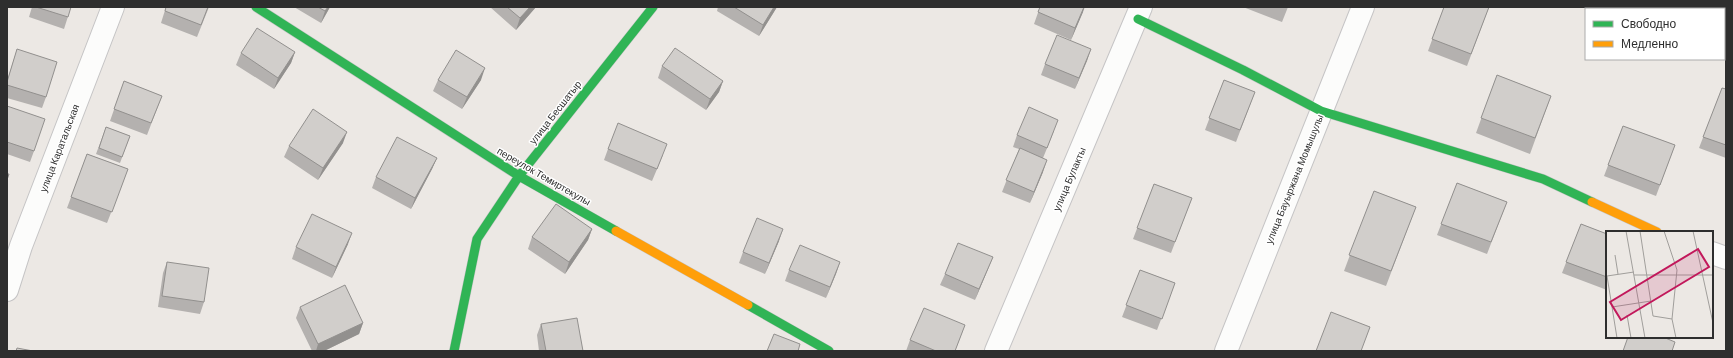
<svg xmlns="http://www.w3.org/2000/svg" width="1733" height="358" font-family="Barlow,sans-serif">
	<style>
		.lines { fill: none; stroke-linecap: round; stroke-linejoin: round }
		.street-casing { stroke: #c5c4c5; stroke-width: 24 }
		.fast-casing { stroke: #c5c4c5; stroke-width: 10 }
		.slow-casing { stroke: #c5c4c5; stroke-width: 10 }
		.street { stroke: #fcfcfb; stroke-width: 22 }
		.fast { stroke: #30b455; stroke-width: 9 }
		.slow { stroke: #ff9f0a; stroke-width: 9 }
		.wall { fill: #b4b1af }
		.shaded-wall { fill: #92908e }
		.building { fill: #d1cecb; stroke: #92908e }
		.labels { text-anchor: middle; stroke-width: 3; stroke-linejoin: round; paint-order: stroke }
		.street-label { font-size: 10px; fill: #2e2e2e; stroke: #fff }
		.inset-road { fill: none; stroke: #a09e9b; stroke-width: 1 }
		.view { fill: #c2185b; fill-opacity: 0.15; stroke: #c2185b; stroke-width: 2 }
		.inset-edge { fill: none; stroke: #2e2e2e; stroke-width: 2 }
	</style>
	<rect width="100%" height="100%" fill="#ece8e4"/>
	<g class="lines">
		<!-- street casing -->
		<g class="street-casing">
			<path id="street" d="M1608,9l1,-2
				M1712,253l14,5
				M7,290l14,-44 92,-239
				M996,351l145,-344
				M1226,351l137,-344"/>
		</g>
		<!-- fast casing -->
		<g class="fast-casing">
			<path id="fast" d="M256,7l263,169 97,55
				M1138,19l105,51 78,41 222,68 49,23
				M748,305l81,46
				M454,351l23,-112 42,-63 134,-169"/>
		</g>
		<!-- slow casing -->
		<g class="slow-casing">
			<path id="slow" d="M1592,202l65,30
				M616,231l132,74"/>
		</g>
		<!-- street -->
		<use href="#street" class="street"/>
		<!-- fast -->
		<use href="#fast" class="fast"/>
		<!-- slow -->
		<use href="#slow" class="slow"/>
	</g>
	<!-- wall -->
	<path class="wall" d="M32,7h39l-7,22 -35,-12z
		M166,7h43l-12,30 -36,-14z
		M294,7h36l-9,16z
		M490,7h46l-20,23z
		M718,7h59l-18,29 -42,-25z
		M1040,7h45l-14,33 -37,-16z
		M1243,7h45l-6,15z
		M1444,7h45l-22,59 -39,-15z
		M17,49l29,48 -4,11 -35,-10v-17z
		M1091,49l-16,40 -34,-14 4,-11z
		M295,52l-4,11 -17,26 -38,-24 5,-12z
		M662,66l61,15 -4,11 -13,18 -48,-32z
		M1497,75l54,21 -21,58 -54,-21z
		M438,80h43l-19,29 -29,-18z
		M1224,80l31,12 -19,50 -31,-12z
		M124,81l38,15 -15,39 -37,-14z
		M1722,88l4,1v69l-27,-10z
		M7,106l27,45 -4,11 -23,-8z
		M1623,126l52,19 -19,51 -52,-20z
		M106,127l24,9 -10,27 -24,-9z
		M1054,131l-11,27v14l-13,31 -28,-11 17,-43 -6,-2 4,-12z
		M343,143l-25,37 -34,-23 5,-11z
		M608,149l55,6 -11,26 -48,-21z
		M87,154l41,15 -21,54 -40,-15z
		M437,158l-5,11 -21,40 -39,-21 4,-11z
		M1457,183l50,19 -20,52 -50,-19z
		M1154,184l38,14 -21,55 -38,-14z
		M1374,191l42,16 -30,79 -42,-15z
		M1581,224l26,10v56l-45,-17z
		M592,229l-4,11 -23,34 -37,-25 4,-12z
		M779,241l-14,33 -26,-11 4,-11z
		M348,244l-16,34 -40,-19 4,-12z
		M993,257l-18,43 -35,-15 5,-11z
		M167,262l37,40 -4,12 -42,-7 5,-34z
		M840,262l-14,36 -41,-17 4,-11z
		M1140,270l35,13 -18,47 -35,-13z
		M300,307l63,16 -4,11 -35,17h-12l-16,-33z
		M541,324l42,27h-44l-2,-16z
		M965,325l-10,26h-49l4,-11z"/>
	<!-- shaded-wall -->
	<path class="shaded-wall" d="M328,7h2l-9,16 4,-12z
		M530,7h6l-20,23 4,-12z
		M774,7h3l-18,29 4,-11z
		M1084,7l-1,5 -12,28 4,-12z
		M1091,49l-4,12 -12,28 4,-11z
		M295,52l-4,11 -17,26 4,-11z
		M485,68l-4,12 -19,29 5,-12z
		M723,81l-4,11 -13,18 4,-11z
		M347,132l-4,11 -25,37 5,-12z
		M437,158l-5,11 -21,40 4,-11z
		M1047,160l-4,12 -13,31 4,-11z
		M592,229l-4,11 -23,34 4,-12z
		M783,229l-4,12 -14,33 4,-11z
		M352,233l-4,11 -16,34 4,-11z
		M993,257l-5,12 -13,31 4,-11z
		M840,262l-4,12 -10,24 4,-11z
		M363,323l-4,11 -35,17h-8l2,-7z"/>
	<!-- building -->
	<path class="building" d="M36,7h35l-3,10z
		M166,7h42l-7,18 -36,-14z
		M318,7h10l-3,4z
		M507,7h23l-10,11z
		M734,7h40l-11,18z
		M1040,7h44l-9,21 -37,-16z
		M1444,7h45l-18,47 -39,-15z
		M257,28l38,24 -17,26 -37,-25z
		M1057,35l34,14 -12,29 -34,-14z
		M675,48l48,33 -13,18 -48,-33z
		M17,49l40,13 -11,35 -39,-12v-3z
		M456,50l29,18 -18,29 -29,-17z
		M1497,75l54,21 -16,42 -54,-20z
		M1224,80l31,12 -15,38 -31,-12z
		M124,81l38,15 -11,27 -37,-14z
		M1722,88l4,1v56l-23,-8z
		M7,106l38,13 -11,32 -27,-9z
		M1029,107l29,13 -11,28 -30,-13z
		M313,109l34,23 -24,36 -34,-22z
		M618,123l49,21 -10,25 -49,-20z
		M1623,126l52,19 -15,40 -52,-20z
		M106,127l24,9 -8,21 -23,-9z
		M397,137l40,21 -22,40 -39,-21z
		M1020,148l27,12 -13,32 -28,-12z
		M87,154l41,15 -16,43 -41,-15z
		M7,174h2l-2,6z
		M1457,183l50,19 -16,40 -50,-18z
		M1154,184l38,14 -17,44 -38,-14z
		M1374,191l42,16 -25,64 -42,-16z
		M556,204l36,25 -23,33 -37,-25z
		M312,214l40,19 -16,34 -40,-20z
		M757,218l26,11 -14,34 -26,-11z
		M1581,224l26,10v43l-41,-15z
		M958,243l35,14 -14,32 -34,-15z
		M800,245l40,17 -10,25 -41,-17z
		M167,262l42,6 -5,34 -42,-6z
		M1140,270l35,13 -13,36 -36,-14z
		M345,285l18,38 -45,21 -18,-37z
		M924,308l41,17 -10,26h-19l-26,-11z
		M1331,312l39,15 -9,24h-45z
		M577,318l6,33h-37l-5,-27z
		M774,334l26,10 -2,7h-31z
		M1628,337h35l12,5 -3,9h-49z
		M17,348l16,3h-17z"/>
	<g class="labels">
		<!-- street labels -->
		<g class="street-label">
			<text transform="translate(555 112) rotate(-52)" y="4">улица Бесшатыр</text>
			<text transform="translate(59 148) rotate(-69)" y="4">улица Каратальская</text>
			<text transform="translate(544 176) rotate(30)" y="4">переулок Темиртекулы</text>
			<text transform="translate(1069 179) rotate(-67)" y="4">улица Булакты</text>
			<text transform="translate(1294 179) rotate(-68)" y="4">улица Бауыржана Момышулы</text>
		</g>
	</g>
	<!-- overview -->
	<g transform="translate(1606 231)">
		<rect width="107" height="107" fill="#ece8e4"/>
		<path class="inset-road" d="M20,0l19,107M34,0l13,85 19,3M58,0l13,39 -5,49 4,19M87,0l20,92M9,24l3,19M28,44h79M6,76l39,-6M21,84l4,23M11,107l-10,-62 27,-4"/>
		<path class="view" d="M92,18l11,18 -88,53 -11,-18z"/>
		<rect width="107" height="107" class="inset-edge"/>
	</g>
	<!-- border -->
	<rect width="1733" height="358" fill="none" stroke="#2e2e2e" stroke-width="16"/>
	<!-- legend -->
	<rect x="1585" y="8" width="140" height="52" fill="#ffffff" stroke="#ababab"/>
	<rect x="1593" y="21" width="20" height="6" fill="#30b455" stroke="#ababab"/>
	<text x="1621" y="28" font-size="12" fill="#2e2e2e">Свободно</text>
	<rect x="1593" y="41" width="20" height="6" fill="#ff9f0a" stroke="#ababab"/>
	<text x="1621" y="48" font-size="12" fill="#2e2e2e">Медленно</text>
</svg>
